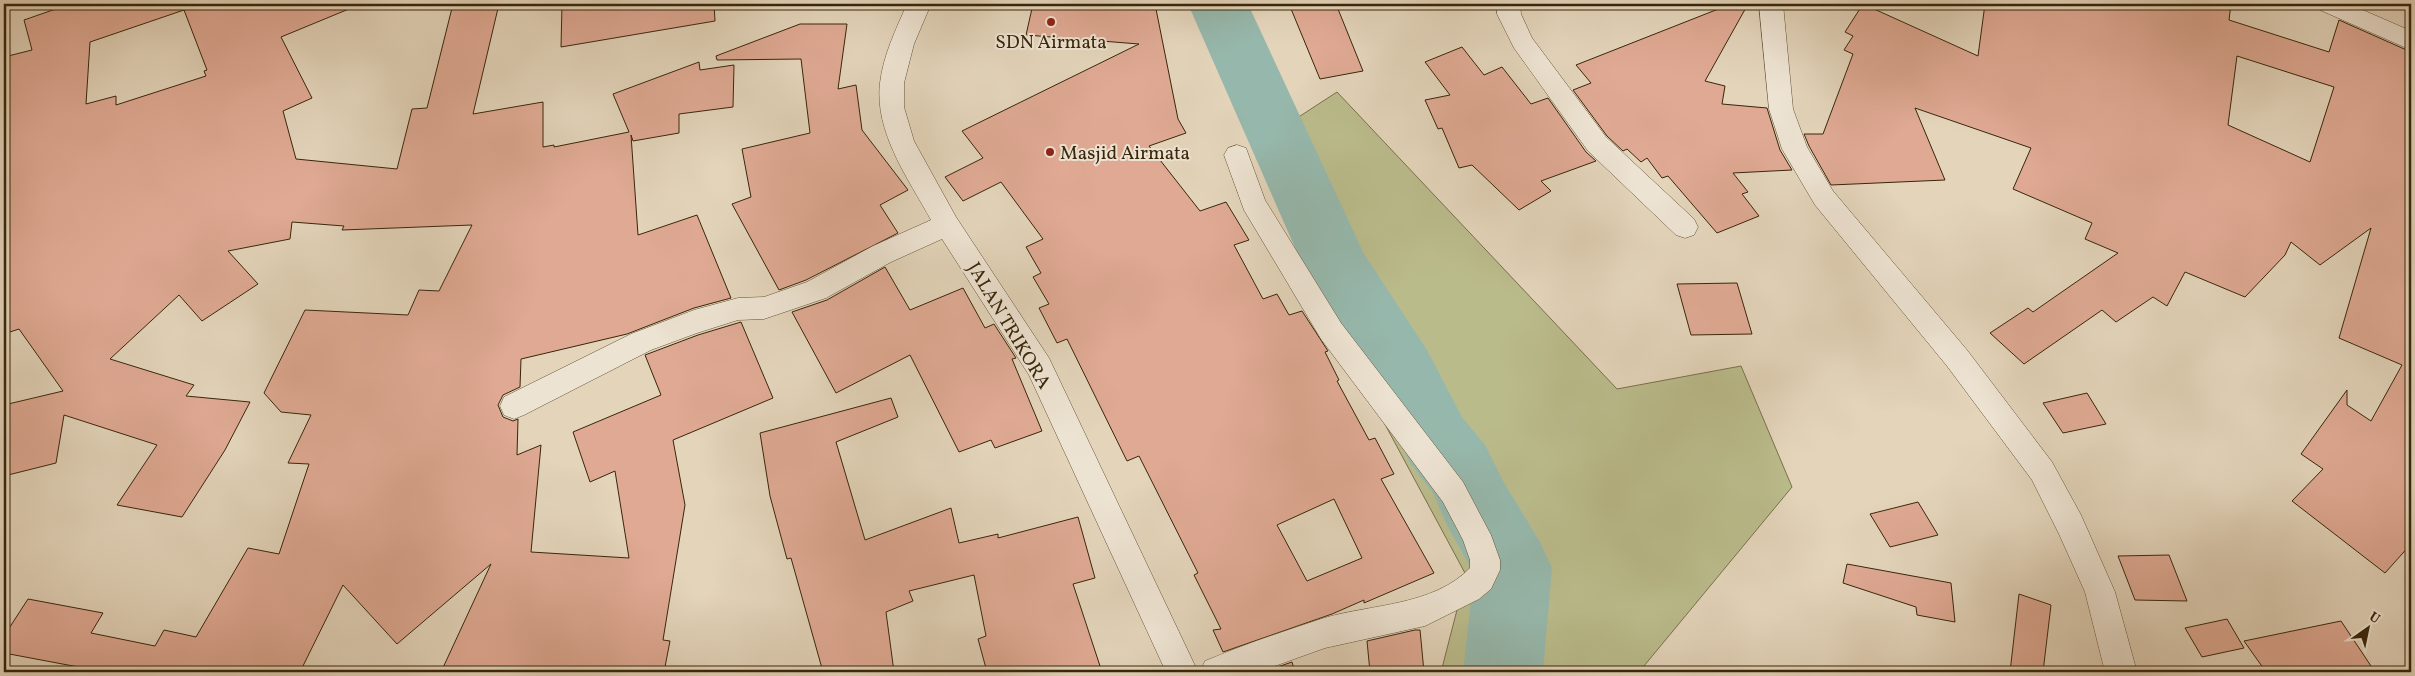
<svg xmlns="http://www.w3.org/2000/svg" width="2415" height="676" font-family="Vollkorn,serif">
	<style>
		.green { fill: #babb8b; stroke: #79704a }
		.lines { fill: none; stroke-linecap: round; stroke-linejoin: round }
		.river { fill: #96b8ac; fill-rule: evenodd }
		.building { fill: #dfa993; stroke: #38260a; fill-rule: evenodd }
		.minor-casing { stroke: #635236; stroke-width: 1 }
		.minor { fill: #ede3d2; fill-rule: evenodd }
		.poi-dot { fill: #8f2418; stroke: #ede3d2; stroke-width: 2 }
		.labels { text-anchor: middle; stroke-width: 4; stroke-linejoin: round; paint-order: stroke }
		.poi-label { font-size: 19px; fill: #38260a; stroke: #ede3d2 }
		.street-label { font-size: 19px; fill: #38260a; stroke: #ede3d2 }
	</style>
	<rect width="100%" height="100%" fill="#e3d4ba"/>
	<filter id="stains"><feTurbulence type="fractalNoise" baseFrequency=".004" numOctaves="4"/><feColorMatrix values="0 0 0 0 .2 0 0 0 0 .09 0 0 0 0 .02 0 0 0 .5 -.17"/></filter>
	<radialGradient id="worn" r=".72"><stop offset=".6" stop-color="#630" stop-opacity="0"/><stop offset="1" stop-color="#630" stop-opacity=".3"/></radialGradient>
	<!-- green -->
	<path class="green" d="M1337,92l280,297 124,-23 51,121 -153,185h-198l25,-97 -150,-279 -22,-176z"/>
	<g class="lines">
		<!-- river -->
		<path class="river" d="M1188,4h60l116,250 63,96 35,67 23,28 18,36 37,61 12,26 -9,104h-80l11,-99 -25,-44 -16,-36 -23,-30 -33,-69 -63,-103z"/>
	</g>
	<!-- building -->
	<path class="building" d="M70,4h291l-80,33 31,61 -29,13 13,48 101,10 15,-60 15,-1 26,-104h46l-26,110 70,-12v45l11,-2v2l75,-15 -16,-38 86,-32 1,8 34,-5 -1,42 -54,7v19l-46,8 -2,-6 7,100 59,-20 34,83 -37,10 -67,26 -106,25 -1,28 -17,8 -5,10 5,12 10,4 5,-2 -1,36 24,-10 -10,107 98,6 -14,-87 -25,11 -17,-50 88,-37 -16,-40 53,-20 43,-13 32,76 -100,42 12,65 -22,135 7,1 -6,31h-223l50,-108 -94,80 -54,-59 -43,87h-195l-101,-19v-17l24,-37 75,14 -12,20 64,13 9,-16 32,7 52,-89 31,6 30,-90 -21,-1 23,-48 -30,-3 -17,-19 41,-83 103,5 11,-25 20,1 33,-66 -130,5 2,-4 -52,-4 -2,17 -62,12 30,33 -56,37 -23,-26 -69,64 84,26 -8,11 64,6 -25,48 -43,67 -65,-12 40,-60 -93,-30 -8,48 -52,13v-71l59,-14 -44,-62 -15,5v-277l28,-7 -8,-30zM184,10l23,60 -3,1 2,5 -90,29v-9l-30,8 4,-62z
		M562,4h152l1,17 -154,26z
		M1033,4h122l23,115 8,14 -37,13 51,65 26,-9 23,38 -15,5 29,54 14,-5 12,21 13,-4 26,40 -3,1 14,28 -2,1 32,59 6,-2 19,36 -13,5 53,94 -70,30v-3l-32,14 -109,38 -10,-22 8,-1 -27,-54 4,-2 -59,-117 -12,5 -60,-122 -10,4 -18,-35 10,-4 -16,-27 8,-4 -15,-26 17,-8 -42,-57 -38,19 -18,-24 38,-19 -21,-27 177,-87 -113,-9zM1334,499l28,59 -55,23 -30,-56z
		M1289,4h47l27,67 -43,8z
		M1731,4h17l-43,77 20,5 -3,18 45,4 13,42 12,20 -59,3 15,19 -6,2 17,22 -42,17 -49,-57 -6,2 -15,-20 -6,4 -14,-13 -4,2 -16,-15 -34,-46 18,-7 -15,-18z
		M1863,4l115,52 7,-52h246l-2,16 100,32 10,-32 72,32v492l-26,29 -93,-72 31,-32 -22,-15 46,-64v15l24,16 31,-56 -63,-27 32,-110 -51,37 -29,-23 -6,13 -40,42 -60,-25 -18,34 -14,-9 -37,25 -14,-12 -78,54 -34,-31 38,-25 5,4 85,-59 -33,-14 7,-16 -79,-34 18,-41 -116,-40 30,72 -114,5 -22,-39 -5,-12h19l30,-80 -9,-4 9,-14 -8,-4zM2237,56l97,31 -24,75 -82,-37z
		M800,24h47l-9,65 18,-4 6,45 46,60 -28,15 18,28 -92,47 -27,10 -47,-86 19,-7 -9,-48 68,-16 -9,-74 -84,1 -1,-4z
		M1462,47l22,28 18,-8 29,37 17,-6 38,54 10,9 -55,20 10,10 -32,19 -47,-45 -13,3 -17,-40 -4,1 -13,-29 25,-5 -25,-33z
		M885,267l25,43 53,-22 22,40 9,-4 22,34 -4,1 30,72 -47,17 -4,-8 -32,12 -49,-97 -74,38 -44,-81 35,-12z
		M1737,283l15,51 -61,1 -14,-51z
		M2087,393l19,31 -43,9 -20,-30z
		M891,398l7,19 -62,25 29,98 86,-32 8,35 39,-9v4l80,-21 17,61 -22,6 27,82 -17,6h-96l-9,-33 8,-3 -12,-61 -65,16 4,10 -27,11 8,60h-71l-32,-114 -4,1 -17,-63 -10,-63z
		M1918,502l20,33 -48,12 -20,-33z
		M2169,555l18,46 -52,-1 -17,-44z
		M1847,564l104,19 4,39 -38,-7 -1,-8 -73,-24z
		M2019,594l32,11 -8,67h-33z
		M2227,619l17,29 -42,9 -17,-29z
		M2341,621l34,51h-109l-22,-31z
		M1415,630h5l4,42h-54l-3,-31z
		M1292,662l3,10h-32z"/>
	<g class="lines">
		<!-- minor casing -->
		<g class="minor-casing">
			<path id="minor" d="M907,4h24l-17,40 -10,39v24l10,34 42,76 93,141 149,314h-32l-137,-297 -87,-136 -51,23 -65,36 -62,21 -26,1 -41,13 -46,17 -127,65 -10,4 -10,-4 -4,-9 4,-9 127,-63 63,-24 44,-12 26,-1 43,-15 66,-36 58,-26c-22,-40 -57,-88 -51,-137 3,-27 16,-54 27,-79z
				M1496,4h24l1,10 11,24 74,99 88,82 4,8 -4,8 -9,3 -9,-3 -88,-84 -74,-103 -17,-34z
				M1759,4h24l10,105 14,38 26,44 134,159 85,112 29,53 34,77 22,80h-32l-20,-80 -26,-58 -27,-54 -85,-114 -132,-161 -33,-56 -13,-40z
				M2316,4h33l62,27v19l-91,-40z
				M1237,145l9,3 19,52 76,123 122,159 28,53 9,25v10l-9,19 -12,10 -54,27 -100,22 -67,24h-58l5,-11c38,-16 79,-30 119,-43 48,-14 109,-12 146,-50v-8l-7,-20 -20,-38 -122,-163 -77,-129 -20,-55 4,-7z"/>
		</g>
		<!-- minor -->
		<use href="#minor" class="minor"/>
	</g>
	<!-- markers -->
	<g class="poi-dot">
		<circle cx="1051" cy="22" r="5"/>
		<circle cx="1050" cy="152" r="5"/>
	</g>
	<g class="labels">
		<!-- poi labels -->
		<g class="poi-label">
			<text x="1051" y="48">SDN Airmata</text>
			<text x="1060" y="159" text-anchor="start">Masjid Airmata</text>
		</g>
		<!-- street labels -->
		<g class="street-label">
			<text transform="translate(1010 325) rotate(59)" y="7">JALAN TRIKORA</text>
		</g>
	</g>
	<!-- margin -->
	<rect width="2415" height="676" fill="none" stroke="#e3d4ba" stroke-width="20"/>
	<rect x="5" y="5" width="2405" height="666" fill="none" stroke="#38260a" stroke-width="2.5"/>
	<rect x="10" y="10" width="2395" height="656" fill="none" stroke="#38260a"/>
	<!-- north arrow -->
	<g transform="translate(2368 628) rotate(33)" stroke="#ede3d2" stroke-width="4" paint-order="stroke">
	<path d="M0-4L9 19L0 12L-9 19Z" fill="#38260a"/>
	<text y="-8" font-size="14" font-weight="bold" text-anchor="middle" fill="#38260a">U</text>
	</g>
	<rect width="100%" height="100%" filter="url(#stains)"/>
	<rect width="100%" height="100%" fill="url(#worn)"/>
</svg>
